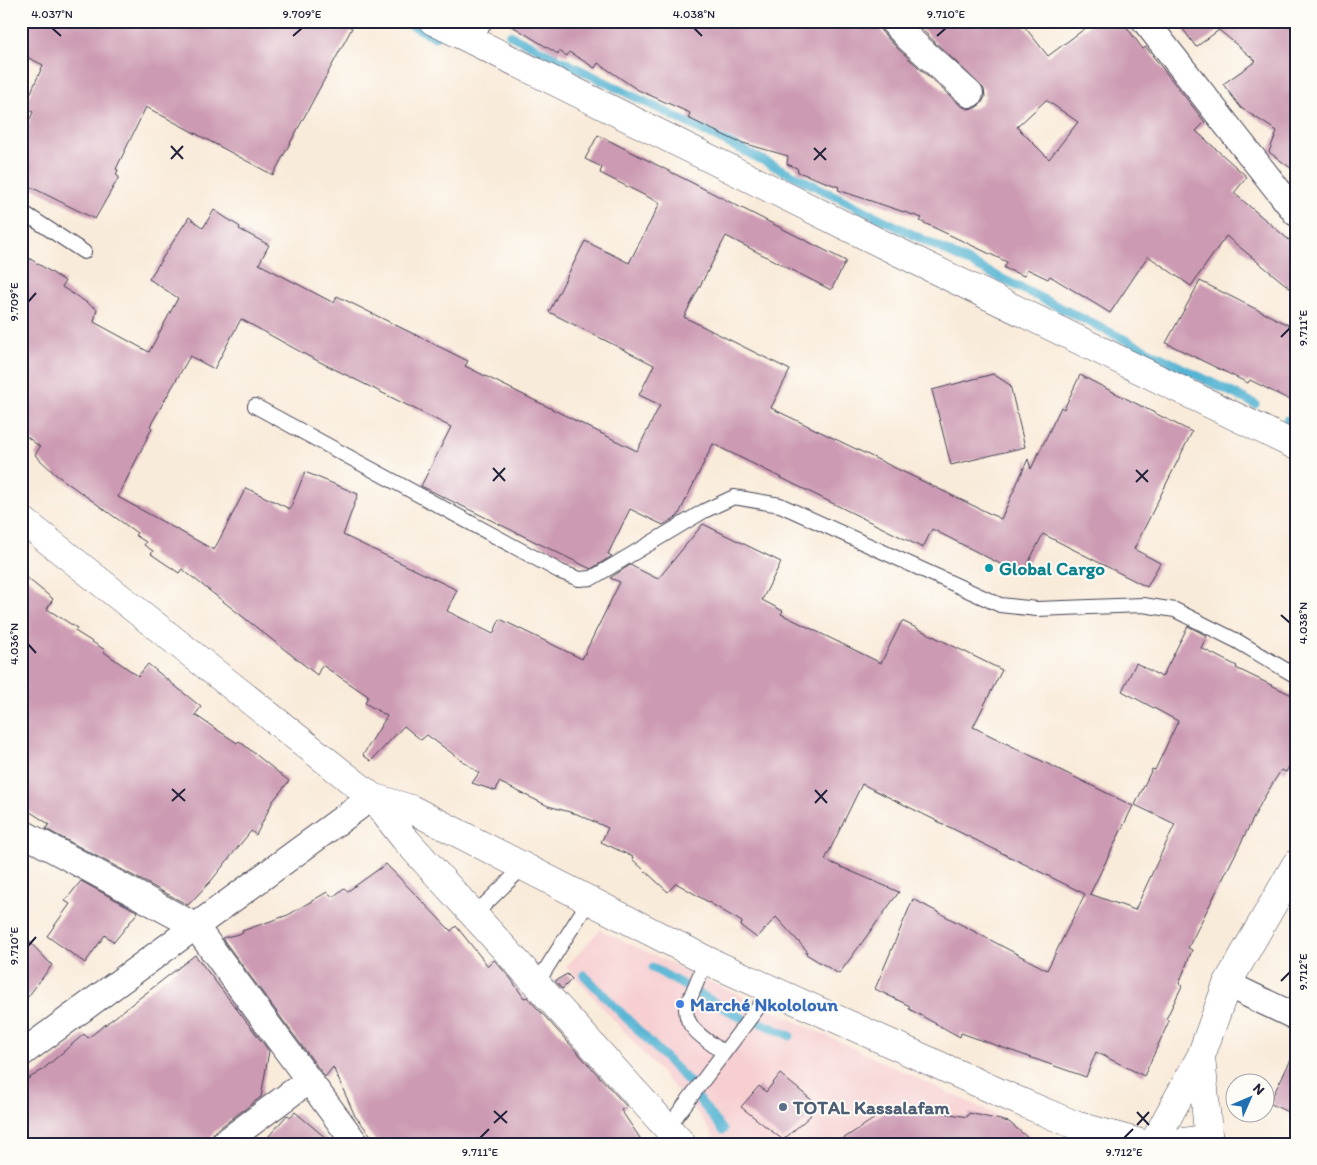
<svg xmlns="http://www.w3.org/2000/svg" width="1317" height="1165" font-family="Itim,sans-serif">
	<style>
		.built { fill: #f7cfd1 }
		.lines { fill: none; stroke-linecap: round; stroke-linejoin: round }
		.stream { stroke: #54b4d3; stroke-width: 9 }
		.building { fill: #cc9ab2; fill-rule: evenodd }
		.lane-casing { stroke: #424053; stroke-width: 16 }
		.street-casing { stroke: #424053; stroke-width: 28 }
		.secondary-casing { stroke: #424053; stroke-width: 29 }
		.primary-casing { stroke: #424053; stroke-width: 29 }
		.lane { stroke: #fff; stroke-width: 14 }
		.street { stroke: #fff; stroke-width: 26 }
		.secondary { stroke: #fff; stroke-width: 28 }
		.primary { stroke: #fff; stroke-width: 28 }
		.ticks { fill: none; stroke: #22223b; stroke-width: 2 }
		.culture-dot { fill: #0f9aa8; stroke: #fdfcf7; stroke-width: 2 }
		.shop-dot { fill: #3f7fe0; stroke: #fdfcf7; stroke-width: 2 }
		.service-dot { fill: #5c6f8a; stroke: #fdfcf7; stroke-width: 2 }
		.labels { text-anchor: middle; stroke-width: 4; stroke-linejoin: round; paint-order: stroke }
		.culture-label { font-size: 19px; font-weight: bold; fill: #0d838f; stroke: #fdfcf7; text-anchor: start }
		.shop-label { font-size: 19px; font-weight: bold; fill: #366cbe; stroke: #fdfcf7; text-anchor: start }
		.service-label { font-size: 19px; font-weight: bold; fill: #4e5e75; stroke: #fdfcf7; text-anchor: start }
		.neatline { fill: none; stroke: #22223b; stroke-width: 2 }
		.ticks-label { font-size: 12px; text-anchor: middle; fill: #22223b }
	</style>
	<rect width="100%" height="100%" fill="#fdfcf7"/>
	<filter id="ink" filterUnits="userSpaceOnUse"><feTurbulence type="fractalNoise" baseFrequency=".02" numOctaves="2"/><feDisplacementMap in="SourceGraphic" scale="10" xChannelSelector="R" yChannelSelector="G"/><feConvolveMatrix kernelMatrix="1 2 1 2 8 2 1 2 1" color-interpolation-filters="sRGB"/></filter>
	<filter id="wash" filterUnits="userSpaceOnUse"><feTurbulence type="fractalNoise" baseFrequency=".0096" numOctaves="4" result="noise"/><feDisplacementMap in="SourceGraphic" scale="20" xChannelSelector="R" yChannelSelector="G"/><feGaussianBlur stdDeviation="1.12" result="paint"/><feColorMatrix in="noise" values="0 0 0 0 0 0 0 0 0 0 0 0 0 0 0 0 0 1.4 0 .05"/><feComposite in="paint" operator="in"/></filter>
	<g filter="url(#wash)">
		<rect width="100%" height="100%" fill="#f9ebda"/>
		<!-- built -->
		<path class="built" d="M600,930l394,184 53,30h-329l-18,-28 -134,-149z"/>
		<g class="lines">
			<!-- stream -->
			<path class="stream" d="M404,21l31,16
				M510,35l745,369
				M1287,420l4,-1 5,-10
				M653,968l96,54 3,-3 38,17
				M584,975l113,115 -3,3 29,37"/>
		</g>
		<g id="blocks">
			<!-- building -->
			<path class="building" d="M21,21h319l12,7 -79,147 -127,-68 -30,62 2,1 -2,5 3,2 -24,42 -74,-37v-42l12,-28 -9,-4 19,-43 -22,-11z
				M504,21h373l4,10 15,16 64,58 7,4 8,-1 6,-4 4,-7 -1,-8 -71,-68h107l28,35 47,-35h27l21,28 3,-2 2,3 57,72 -9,9 51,46 -13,16 62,53v47l-70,-57 -35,50 -43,-30 -38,57 -60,-37 -2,3 -21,-10 -3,7 -20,-8 3,-6 -87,-41 2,-3 -84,-28 1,-3 -41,-15 -1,-4 -10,-4 1,-8 -52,-15 -48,-23 2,-5 -52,-23 -40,-27 -3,5 -26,-16 -2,4 -8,-5 -1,3zM1046,100l32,22 -29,37 -32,-32z
				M1177,21h102l17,9v142l-27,-20 8,-21 -36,-23 -18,-24 33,-23 -37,-31 -23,17z
				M598,135l248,126 -15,29 -105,-54 -42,81 106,53 -19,38 230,111 27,-60 3,10 30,-62 3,2 16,-34 112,57 -58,117 26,14 -13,24 -104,-53 -21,41 -90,-46 -9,19 -210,-104 -35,72 -15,9 -33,-16 -22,45 4,2 -21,13 -170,-83 30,-59 -143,-71 -67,-37 -27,50 -24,-13 -40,70 2,2 -34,69 96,53 32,-62 44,21 15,-37 53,22 -15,41 114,55 -10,21 46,23 7,-15 82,40 38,-77 -10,-4 20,-13 28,14 45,-55 78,38 -19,38 21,11 -2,3 100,49 21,-42 100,49 -29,57 160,79 -43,88 45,16 40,-86 -40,-19 17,-36 3,1 23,-49 -56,-30 14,-28 26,14 26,-51 19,10 -6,12 36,18 -1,2 60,29v56l-10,19 -5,-2 -19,31 -74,147 4,2 -13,34 3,2 -16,33 3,2 -25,55 -48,-24 -10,25 -125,-44 -1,4 -51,-28 1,-3 -35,-17 38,-90 134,71 38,-76 -223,-110 -37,76 74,32 -60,82 -33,-20 1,-3 -31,-34 -19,21 -16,-12 1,-4 -66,-39 -8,9 -36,-33 1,-2 -32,-15 7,-14 -31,-14 -29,-8 -49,-24 -3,9 -24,-8 7,-10 -52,-38 -6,5 -17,-14 -33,35 -8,-6 24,-39 -22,-13 3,-7 -46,-31 -5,10 -135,-106 -3,4 -28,-19 2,-3 -9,-6 2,-3 -11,-7 2,-2 -82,-59 -20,-19 5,-8 -19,-15v-179l44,28 -3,6 35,22 -3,13 55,30 29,-54 -29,-19 40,-62 14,11 11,-18 26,17 -1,2 30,16 -10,19 75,39 3,-7 131,65 -3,5 172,85 23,-46 -21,-10 15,-30 -105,-53 36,-71 44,22 31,-60 -60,-30 2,-6 -17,-8z
				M1200,281l96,48v58l-6,13 -40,-20 -2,3 -82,-40z
				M993,374l17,11 15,62 -74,18 -19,-75z
				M21,573l32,26 -6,10 30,19 -2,3 30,19 -1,2 34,24 10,-12 53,43 -6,8 42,28 2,-2 50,40 -16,20 -17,34 -5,-4 -40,50 -23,24 -142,-76 3,-5 -28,-18z
				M386,864l65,67 5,-5 32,40 6,-6 17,19 13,19 3,-1 100,110 -6,3 23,34h-266l-23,-28 -22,-49 -8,10 -103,-139 21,-5 -1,-2 46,-16 39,-23 6,5 11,-9 4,3z
				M81,881l57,31 -24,30 -9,-7 -20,28 -38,-27 23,-32 -5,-3z
				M21,933l31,32 -31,41z
				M195,955l74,96 -8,46 -47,35 -6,12h-187v-61l20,-12 43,-37 4,4z
				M567,974l5,5 -10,10 -7,-8z
				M1296,1050v66l-27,-13z
				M780,1074l34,28 -4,14 -27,24 -42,-33 18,-21 7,6z
				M930,1106v4l37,7 2,-4 40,9 26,22h-200l54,-35z
				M295,1112l38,32h-71l25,-29 4,2z"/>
		</g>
	</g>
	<g filter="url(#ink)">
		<use href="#blocks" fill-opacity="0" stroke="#424053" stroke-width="1"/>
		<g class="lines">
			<!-- lane casing -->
			<g class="lane-casing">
				<path id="lane" d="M21,211l63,41
					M255,406l306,166 18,7 13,-1 112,-67 30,-14 46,8 220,100 37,4 106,-4 32,5 62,31 59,35
					M475,914l48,-47
					M706,960l-20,48c-1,22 23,33 38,45
					M537,983l52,-82
					M668,1127l104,-138"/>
			</g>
			<!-- street casing -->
			<g class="street-casing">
				<path id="street" d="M892,21l14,15 64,58
					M1145,21l151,192
					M468,38l11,-17
					M21,832l174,94 161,218
					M1227,984l69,33
					M21,1054l351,-257
					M223,1144l86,-64"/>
			</g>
			<!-- secondary casing -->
			<g class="secondary-casing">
				<path id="secondary" d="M433,21l447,222 416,203
					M21,519l351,278 39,12 295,151 301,136 68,29 69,19
					M372,797l32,41 278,306
					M1166,1144l42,-5"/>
			</g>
			<!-- primary casing -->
			<g class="primary-casing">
				<path id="primary" d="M1201,1056l8,88
					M1153,1144l48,-88 26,-72 69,-120"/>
			</g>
			<!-- lane -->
			<use href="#lane" class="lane"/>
			<!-- street -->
			<use href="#street" class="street"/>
			<!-- secondary -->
			<use href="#secondary" class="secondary"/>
			<!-- primary -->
			<use href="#primary" class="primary"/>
		</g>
	</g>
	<!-- ticks -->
	<path class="ticks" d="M52,28l9,8M694,28l8,8M293,36l9,-8M937,36l9,-8M171,146l12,13M814,148l12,12M171,159l12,-13M814,160l12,-12M28,302l8,-9M1281,337l9,-9M493,468l12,13M1136,470l12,12M493,481l12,-13M1136,482l12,-12M1281,615l9,8M28,644l8,9M172,789l13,12M815,790l12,13M172,801l13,-12M815,803l12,-13M28,946l8,-9M1281,981l9,-9M494,1111l13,12M1137,1112l12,13M494,1123l13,-12M1137,1125l12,-13M480,1138l9,-9M1124,1138l9,-9"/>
	<!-- markers -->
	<circle class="culture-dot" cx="989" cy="568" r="5"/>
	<circle class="shop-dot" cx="680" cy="1004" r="5"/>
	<circle class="service-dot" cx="783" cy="1107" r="5"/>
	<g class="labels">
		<!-- culture labels -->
		<g class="culture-label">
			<text x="999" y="575">Global Cargo</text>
		</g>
		<!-- shop labels -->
		<g class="shop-label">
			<text x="690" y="1011">Marché Nkololoun</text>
		</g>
		<!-- service labels -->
		<g class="service-label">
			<text x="793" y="1114">TOTAL Kassalafam</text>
		</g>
	</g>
	<!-- margin -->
	<rect width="1317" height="1165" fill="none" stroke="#fdfcf7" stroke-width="55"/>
	<!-- north arrow -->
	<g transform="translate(1250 1098) rotate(45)"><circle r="24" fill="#fdfcf7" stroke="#a5a5ac"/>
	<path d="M0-4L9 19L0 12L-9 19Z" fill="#1f6fb2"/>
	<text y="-8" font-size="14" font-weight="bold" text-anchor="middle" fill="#22223b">N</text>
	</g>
	<rect x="28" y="28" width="1262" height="1110" class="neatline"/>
	<g class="ticks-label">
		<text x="52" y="18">4.037°N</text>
		<text x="302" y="18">9.709°E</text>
		<text x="694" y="18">4.038°N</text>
		<text x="946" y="18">9.710°E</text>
		<text transform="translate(14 302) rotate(-90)" y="4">9.709°E</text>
		<text transform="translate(1303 328) rotate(-90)" y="4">9.711°E</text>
		<text transform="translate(1303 623) rotate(-90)" y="4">4.038°N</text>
		<text transform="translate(14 644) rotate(-90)" y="4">4.036°N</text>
		<text transform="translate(14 946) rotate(-90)" y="4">9.710°E</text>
		<text transform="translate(1303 972) rotate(-90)" y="4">9.712°E</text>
		<text x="480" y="1156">9.711°E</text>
		<text x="1124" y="1156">9.712°E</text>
	</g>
</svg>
